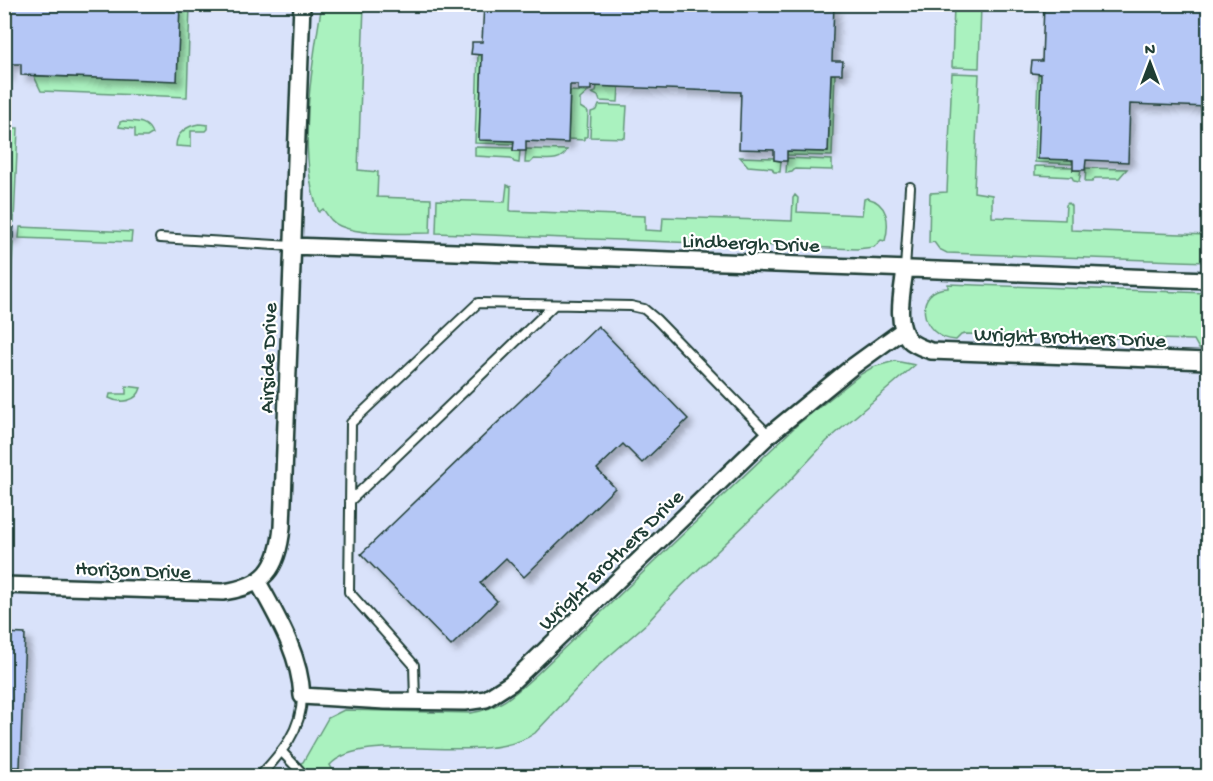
<svg xmlns="http://www.w3.org/2000/svg" width="1213" height="781" font-family="'Gochi Hand',sans-serif">
	<style>
		.built { fill: #d9e2fa }
		.green { fill: #aaf2bf; stroke: #64987a; stroke-width: 1.5 }
		.building { fill: #b5c7f6; stroke: #1f3d34; stroke-width: 1.5; filter: url(#shadow) }
		.lines { fill: none; stroke-linecap: round; stroke-linejoin: round }
		.lane-casing { stroke: #1f3d34; stroke-width: 12 }
		.street-casing { stroke: #1f3d34; stroke-width: 20 }
		.lane { stroke: #fff; stroke-width: 8 }
		.street { stroke: #fff; stroke-width: 15 }
		.labels { text-anchor: middle; stroke-width: 4.5; stroke-linejoin: round; paint-order: stroke }
		.street-label { font-size: 21px; fill: #1f3d34; stroke: #fff }
	</style>
	<defs>
		<filter id="shadow"><feDropShadow dx="5.5" dy="5.5" stdDeviation="3" flood-color="#0004"/></filter>
	</defs>
	<rect width="100%" height="100%" fill="#e9eefc"/>
	<filter id="ink" filterUnits="userSpaceOnUse"><feTurbulence type="fractalNoise" baseFrequency=".0167" numOctaves="2"/><feDisplacementMap in="SourceGraphic" scale="12" xChannelSelector="R" yChannelSelector="G"/><feConvolveMatrix kernelMatrix="1 2 1 2 8 2 1 2 1" color-interpolation-filters="sRGB"/></filter>
	<g filter="url(#ink)">
		<!-- built -->
		<path class="built" d="M5,5h1203v771h-1203z"/>
		<!-- green -->
		<path class="green" d="M322,4l42,1 -6,165 20,2 -1,25 54,2 -1,34c-26,0 -67,3 -90,-7 -8,-3 -12,-10 -17,-17l-4,3c-23,-55 -7,-149 3,-208z
			M180,5h10l-3,92 -146,-6 -7,-15 143,4z
			M954,5h27l-2,63 -27,-1z
			M478,54l4,1 -3,84 35,2 -1,3 -38,-1z
			M952,73l27,1 -5,118 18,3v22l73,3 1,-15 2,-2 3,3v24l137,5v27l-261,-9 -8,-4 -5,-7 -5,1 1,-50 17,-1z
			M831,74h4l-3,82 -45,-1v-4l41,1z
			M1038,74h3l32,90 -38,-2z
			M597,86l22,1 -1,15 -18,-1 -2,-5 -6,-3 4,-1z
			M570,91l18,1 -8,7v8l8,5 -1,25h-3v3l-16,-1z
			M599,105l28,1 -2,32 -35,-1 1,-25 6,-2z
			M123,121c12,1 25,-1 29,13l-5,3h-12v-8l-16,-2 1,-5z
			M199,124l9,1v4l-2,2h-15v16l-15,-1c0,-13 11,-20 23,-22z
			M6,128h12l-4,94 -9,-1z
			M475,147l38,1v3h7l-1,12 -5,-1 -3,-4 -36,-2z
			M526,149l41,1c-7,13 -20,9 -33,9l-4,4h-5z
			M740,157l34,1v2l7,1 -1,11h-6l-2,-4 -24,-2z
			M787,158l45,2v10l-37,-1 -3,3 -6,1z
			M1035,166l38,1v3h8l-2,12 -5,-1 -2,-4 -37,-2z
			M1086,168l41,1 -8,9h-24l-3,4h-7z
			M507,185l4,2 -1,24 135,5v14l17,1 1,-14 129,4 1,-23 2,-3 3,3 -1,14 65,3 2,-16 3,-1c21,5 23,24 18,43l-4,-1 -7,7 -17,2 -421,-16 1,-33 68,2z
			M20,227l112,5 -1,10 -112,-4z
			M4,243h9l-6,148h-3z
			M948,284l260,9v56h-9l-5,-9 -229,-6 -4,1 -5,5c-38,-2 -43,-52 -8,-52z
			M895,361l20,4 -88,76 -45,48 -106,102 -29,32 -48,42 -64,68c-51,36 -170,-6 -205,32l6,11h-48l11,-12 4,-2 25,-44 16,-8 127,3c30,-5 44,-19 65,-38l261,-250 64,-51 12,-7z
			M126,386l15,2c-4,14 -21,16 -32,10l1,-4h16z"/>
		<!-- building -->
		<path class="building" d="M4,4h176l-3,77 -156,-6v-11h-13v11h-4z
			M484,4h350l-2,57h11l-1,8v5h-11l-3,78 -41,-1v10h-6l-7,-1v-10l-35,-1 2,-57 -150,-6v4h-13v-5h-8l-2,58 -42,-2v10h-13l1,-10 -35,-1 3,-85 -11,-1 1,-7v-5h10z
			M1044,4h164v103l-78,-3 -2,58 -42,-2 -1,10h-12v-10l-35,-1 3,-85 -10,-1v-3l1,-9h10z
			M4,227h10l-1,11h-9z
			M598,326l90,93 -46,44 -19,-19 -26,25 18,19 -91,89 -18,-19 -26,25 17,18 -46,45 -90,-92z
			M4,633l21,1 -5,133h-16z"/>
		<g class="lines">
			<!-- lane casing -->
			<g class="lane-casing">
				<path id="lane" d="M160,238l132,8
					M905,269l5,-82
					M350,501l204,-196
					M415,701l-1,-36 -65,-73 2,-169 127,-120 153,3 13,3 12,10 113,116
					M282,752l23,24
					M260,776c22,-24 42,-46 42,-80"/>
			</g>
			<!-- street casing -->
			<g class="street-casing">
				<path id="street" d="M292,246l916,34
					M905,269c-2,20 -11,54 4,71 6,6 14,8 22,11l277,10
					M258,582c19,35 42,72 44,114l83,5 80,1 21,-3 25,-16 258,-248 83,-68 51,-37
					M4,585l219,7c42,-6 55,-23 59,-65l20,-523"/>
			</g>
			<!-- lane -->
			<use href="#lane" class="lane"/>
			<!-- street -->
			<use href="#street" class="street"/>
		</g>
	</g>
	<g class="labels">
		<!-- street labels -->
		<g class="street-label">
			<text transform="translate(751 242) rotate(2)" y="7">Lindbergh Drive</text>
			<text transform="translate(1070 336) rotate(2)" y="7">Wright Brothers Drive</text>
			<text transform="translate(267 358) rotate(-88)" y="7">Airside Drive</text>
			<text transform="translate(610 559) rotate(-44)" y="7">Wright Brothers Drive</text>
			<text transform="translate(133 569) rotate(2)" y="7">Horizon Drive</text>
		</g>
	</g>
	<!-- margin -->
	<rect width="1213" height="781" fill="none" stroke="#fff" stroke-width="24"/>
	<rect x="12" y="12" width="1189" height="757" fill="none" stroke="#1f3d34" stroke-width="2" filter="url(#ink)"/>
	<!-- north arrow -->
	<g transform="translate(1150 63)" stroke="#ffffff" stroke-width="4.5" paint-order="stroke">
	<path d="M0-4.5L10 22L0 15L-10 22Z" fill="#1f3d34"/>
	<text y="-9" font-size="16" font-weight="bold" text-anchor="middle" fill="#1f3d34">N</text>
	</g>
</svg>
